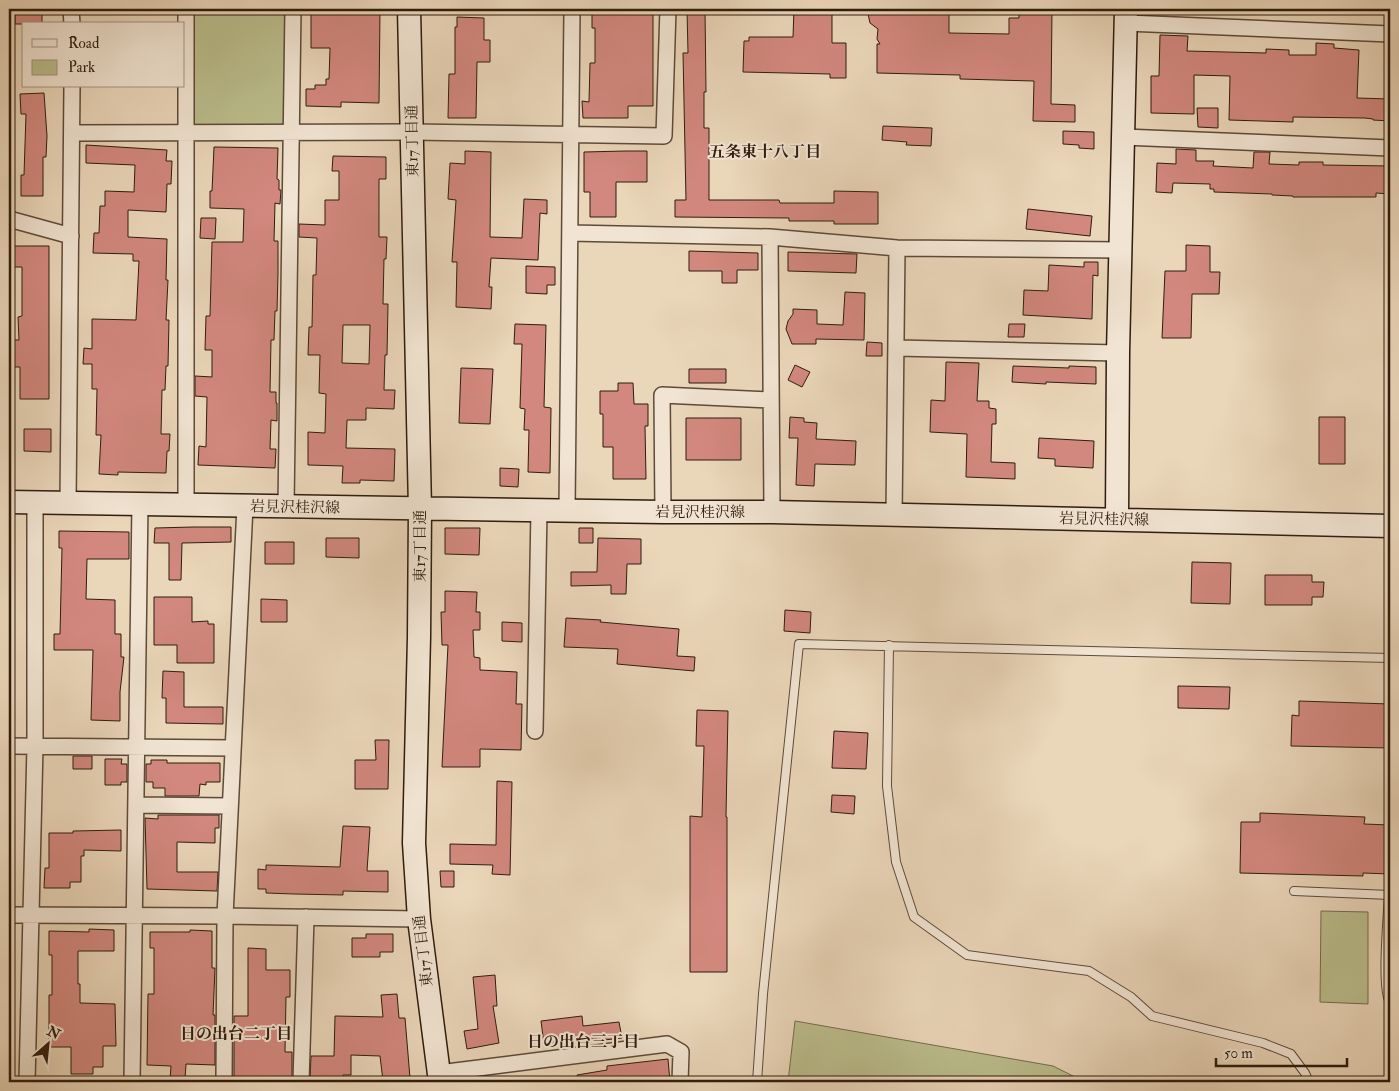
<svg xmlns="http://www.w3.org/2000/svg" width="1399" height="1091" font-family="'IM FELL Double Pica','Noto Serif JP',serif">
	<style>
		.green { fill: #bbbd8c; stroke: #756c4d }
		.building { fill: #d2887e; stroke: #2f1c0e; fill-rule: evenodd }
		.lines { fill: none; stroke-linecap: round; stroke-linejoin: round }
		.lane-casing { stroke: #5e4a39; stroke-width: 10 }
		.street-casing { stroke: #5e4a39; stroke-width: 18 }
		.secondary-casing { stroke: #2f1c0e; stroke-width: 25 }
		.lane { stroke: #f1e4d2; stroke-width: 8 }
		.street { stroke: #f1e4d2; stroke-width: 15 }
		.secondary { stroke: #f1e4d2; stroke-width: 22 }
		.labels { text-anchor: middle; stroke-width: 4; stroke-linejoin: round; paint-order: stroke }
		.street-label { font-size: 15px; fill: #2f1c0e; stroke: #f1e4d2 }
		.neighbourhood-label { font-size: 16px; font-weight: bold; fill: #2f1c0e; stroke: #f1e4d2 }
	</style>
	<rect width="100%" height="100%" fill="#ead6b9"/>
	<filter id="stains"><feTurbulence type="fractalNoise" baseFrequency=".004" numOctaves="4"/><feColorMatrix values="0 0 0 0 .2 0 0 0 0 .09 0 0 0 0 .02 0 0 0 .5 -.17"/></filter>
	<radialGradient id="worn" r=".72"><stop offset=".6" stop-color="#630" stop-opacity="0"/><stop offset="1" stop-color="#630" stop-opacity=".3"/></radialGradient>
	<!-- green -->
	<path class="green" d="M193,9h93v116h-93z
		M1321,911l47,1v92l-48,-2z
		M795,1021l258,45 32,16h-297z"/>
	<!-- building -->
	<path class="building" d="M311,9h69l-1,94 -38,-1v5l-35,-1v-17h9v-4h11v-6h3l1,-31h-19z
		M592,9h61v97h-25v12h-45l-1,-17 7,1 1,-39h5v-35h-3z
		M687,9h18l1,83h-2v36h5v72h70l1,3h54v-12l44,1v32h-44v-3h-45v-3l-114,-1v-17h11l-3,-147h5z
		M794,9h38v34h14v35h-16v-4l-87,-2 1,-31h5v-4h44z
		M867,9h82v24l60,1v-16h10v-9h33l-1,95 24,1v17l-42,-1 1,-40 -74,-2v-4l-83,-2v-29h3l-3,-5 1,-10 -8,-6z
		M15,10h27v14h-27z
		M457,17l27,1v22h6v22h-13l-1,56h-28l1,-44h6v-47h2z
		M1160,35l28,1 -1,15 79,2v-4l23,1v5h27v-12l18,1v4l25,2 -2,48 33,1v22l-17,-1v-1l-8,-1 -72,-1v5l-64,-2 1,-44 -36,-1v39l-43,-1v-37h8z
		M44,93l3,43 -1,21h-3v39h-22v-21h3l2,-61h-5l-1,-20z
		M1197,108h21v20l-20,-1z
		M883,126l49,2 -1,18 -25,-1 1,-3 -25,-2z
		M1063,131l31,1v17l-15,-1v-3l-16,-1z
		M86,145l81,5 -1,11h6l-1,23h-4l-1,28 -38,-2v27l39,2 -1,41h2l-2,40h3l-1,46h-2l-1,24h-3l-1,44h9l-1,17h-2l-1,22 -48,-1v3l-19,-1 2,-39h-5l1,-46h-5v-25h-9l1,-16 8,1v-30l44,1 3,-59h-6v-7l-40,-1 1,-20h5l1,-27h5v-15l29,1 1,-27 -49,-2z
		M214,147l64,1 -1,31 2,1v10h2l-1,14 -5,-1 -1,38h4v33l-1,37h-2l-1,29h-3l-1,52h6v11h1v18l-6,-1 -1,29h6l-1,19 -77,-3 1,-19 7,1 1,-50 -12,-1v-20l17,1v-27h-7l1,-34h4l2,-74h31l1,-33 -34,-1v-17h2z
		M1176,149l20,1v11h18l-1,5 40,2 1,-16h16l-1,12 30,1v-3h24v3l67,1v28l-14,-1v4h-83v-1l-21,-1v-1l-58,-2v-3h-4v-5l-37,-1 -1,10 -16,-1 1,-29 19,1z
		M465,151l26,1 -1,85 32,1 2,-39 23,1v14l-7,-1 -2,47 -47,-2 -2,29h3l-1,22 -35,-2 1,-45h-5l4,-62 -8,-1 2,-36 15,1z
		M625,151h22v31h-31v35h-26v-25h-6v-40z
		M333,156l53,1v22h-7v58h8l-1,22h-2l-1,45h5l-1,51h-2l-1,35h11l-1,19 -28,-1v12h-19l-1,28 49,1 -1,32 -34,-1v3h-18l1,-17 -35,-1v-33l17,1 1,-39 -7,-1 1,-38h-12l1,-28h3l1,-52h3l1,-37 -18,-1v-13l26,1v-25h14v-29h-7zM343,325h27l-1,39 -27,-1z
		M1028,209l64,7 -2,20 -64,-7z
		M201,218h15l-1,21 -15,-1z
		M1186,245l24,1v26h10l-1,22h-27l-1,44h-29l3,-67h21z
		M9,246h40v153h-29v-32h-11v-27h10l-1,-23 4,-1v-49h-13z
		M689,251l69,2v17h-21v13h-15v-12h-33z
		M788,252l69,2 -1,19 -68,-2z
		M1084,262h14v14l-5,-1 -1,44 -69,-4 1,-25 24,1 1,-26 35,2z
		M526,266l29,1v18h-8v9l-21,-1z
		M845,292l20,1 -1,47 -48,-1v5h-24l-6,-15 2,-8 5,-7v-5l24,1v14l26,1z
		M515,324l31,1 -2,82 7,1 -1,65 -22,-1 1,-42h-5l1,-21 -5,-1 2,-64h-8z
		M1009,324h16l-1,13h-16z
		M867,342l15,1v13h-16z
		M946,362l33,1 -2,38h12v7l7,1v15h-4l-1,38 24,1v16l-49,-2 1,-43 -37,-2 1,-32 14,1z
		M795,365l15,7 -8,15 -14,-7z
		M1013,366l56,2v-2l27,1v17l-50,-2v2l-34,-2z
		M461,368l32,1 -3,55 -31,-1z
		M689,369h37v14h-37z
		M618,383h15l1,21h14v22h-3l1,53h-33v-32h-10v-33h-3v-23h18z
		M790,417l14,1v4l13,1 -1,16 40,2 -1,24 -40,-1 -1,22 -18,-1 2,-47h-9z
		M1319,417h26v47h-26z
		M686,418h55v42h-55z
		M24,429h27v23l-27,-1z
		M1039,438l55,3 -1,27 -38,-2v-7l-17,-1z
		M500,468l19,1 -1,18 -18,-1z
		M193,527h38v15l-49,1 -1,37h-12v-37h-15l1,-15z
		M445,528h35l-1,27 -34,-1z
		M579,528h14v15h-14z
		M59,531l70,1v27h-42l-1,40 29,1v34h6v23h3l-4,35v29l-29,-1 2,-70h-39v-16h6l2,-86h-3z
		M326,538h33v20l-33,-1z
		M598,538l43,1v25h-14l-1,30h-15v-9l-40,1v-14h26z
		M265,542h29v22h-29z
		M1192,562l39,1 -1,41 -39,-1z
		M1265,575h47v7h12l-1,15h-11v8h-47z
		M445,591l32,1 -1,20h4v18h-7l1,27 6,1v12l37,2 -1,32h6l-1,46 -41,-1v18h-38l6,-122h-6l-1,-33h4z
		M154,597h38v25l16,-1v3h6v39h-37v-18h-23z
		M261,599l26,1v22h-26z
		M785,610l26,2 -1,21 -26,-2z
		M566,618l35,2 -1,2 79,7 -2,27 18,1 -1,14 -77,-7 1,-15 -54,-2z
		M502,622l20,1v19l-20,-1z
		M163,671l21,1v35h39v17l-57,-1v-25h-4z
		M1178,686l52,1 -1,22 -51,-1z
		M1299,701l91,3v44l-99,-2 1,-31 7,1z
		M697,710l31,1 -2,106h1v155h-37v-156l12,1 2,-71h-8z
		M834,731l34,2 -2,36 -34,-1z
		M375,740h14l-1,49h-33v-29h21z
		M73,756h19v13h-19z
		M105,759h17l-1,5h6v18h-6v3h-16z
		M151,760h16v3h53v19h-14v3l-6,-1 -1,12h-34v-8h-12v-6h-7v-18h5z
		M497,781l15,1 -2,93 -18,-1 1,-9 -43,-1v-20l46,1z
		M832,795l23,1 -1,18 -23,-2z
		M1260,813l105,4 -1,7 26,1v49l-27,-1v3l-123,-3 1,-51h19z
		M158,815h61v13h-4v15l-38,-1v30h41l-1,19 -70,-2 -2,-71 13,1z
		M343,826l27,1 -3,44h21v21l-45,-1v4l-49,-1 -28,-1v-4h-8v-20l8,1v-5l74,2z
		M121,830v21l-37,-1v6h-3v26h-11v6h-26l1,-20h4v-35h24v-2z
		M440,871h14v16h-13z
		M89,929l25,1v21h-36v33h2v19l35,1 1,42h-13v21h-10v7h-22v-27h-22v-52h3v-40h-3v-24l40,1z
		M190,930l22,1v37h3l-2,47h2v50l-29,-1 -1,15 -15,1 1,-14 -24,-1 1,-71h6v-46h-4v-16h40z
		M366,934h27v18h-13v5h-28v-19h14z
		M248,948l18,1v21h24v27h-4l-1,55h7v29h-58v-65h14z
		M495,975l2,31h-4l6,37 -32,6 -3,-18 14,-2 -5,-52z
		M397,994l2,24h6l5,60 -27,3 -3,-25 -29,-1v20h-8v4h-33l1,-23h23l1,-40 48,1 -2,-22z
		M582,1016l1,10 36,-4 3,16 -18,2h-7l-1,-2 -52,6 -3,-23z
		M668,1059l2,23h-92l-1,-7 30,-5v-4z"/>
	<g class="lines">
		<!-- lane casing -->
		<g class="lane-casing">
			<path id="lane" d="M889,645l-2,141 9,76 18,55 53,38 122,16 42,26 21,19 111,27 28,11 14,19 4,9
				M1294,891l96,4
				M1389,895c-1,19 -8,96 1,107
				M757,1082l6,-88 36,-350 591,14"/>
		</g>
		<!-- street casing -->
		<g class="street-casing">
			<path id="street" d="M71,9l1,15
				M186,9v496
				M1126,23l264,11
				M72,133l341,-1 251,4 4,-127
				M1124,137l266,11
				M9,219l62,17
				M570,233l200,4 127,11 224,2
				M770,237l2,275
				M897,348l221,5
				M68,503l4,-417
				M286,506l7,-497
				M567,511l5,-502
				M663,512l-1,-117 109,5
				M894,515l3,-267
				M535,731l4,-221
				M9,746l224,2
				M136,805l94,1
				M9,915l216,1 194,3
				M439,1073l228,-29 14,8 -1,30
				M27,1082l8,-336v-244
				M132,1082c2,-193 6,-386 8,-579
				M224,1082l1,-166 20,-410
				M301,1082l5,-165"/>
		</g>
		<!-- secondary casing -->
		<g class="secondary-casing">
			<path id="secondary" d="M409,9l11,500 -1,128 -5,206 5,76 21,163
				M9,502l654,10h109l618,14
				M1117,519l1,-166 8,-344"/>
		</g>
		<!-- lane -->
		<use href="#lane" class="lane"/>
		<!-- street -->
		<use href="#street" class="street"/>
		<!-- secondary -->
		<use href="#secondary" class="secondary"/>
	</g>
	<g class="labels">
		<!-- street labels -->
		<g class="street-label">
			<text transform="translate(412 141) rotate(-91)" y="5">東17丁目通</text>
			<text transform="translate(295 507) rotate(1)" y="5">岩見沢桂沢線</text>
			<text x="700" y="517">岩見沢桂沢線</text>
			<text transform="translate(1104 519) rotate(1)" y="5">岩見沢桂沢線</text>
			<text transform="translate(420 546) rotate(-90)" y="5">東17丁目通</text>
			<text transform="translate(423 951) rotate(-97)" y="5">東17丁目通</text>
		</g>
		<!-- neighbourhood labels -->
		<g class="neighbourhood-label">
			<text x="765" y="157">五条東十八丁目</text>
			<text x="236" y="1039">日の出台二丁目</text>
			<text x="583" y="1047">日の出台三丁目</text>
		</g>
	</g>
	<!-- margin -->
	<rect width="1399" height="1091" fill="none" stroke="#ead6b9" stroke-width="30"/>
	<rect x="10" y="10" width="1379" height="1071" fill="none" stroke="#2f1c0e" stroke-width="2.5"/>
	<rect x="15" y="15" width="1369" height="1061" fill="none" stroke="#2f1c0e"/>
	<!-- legend -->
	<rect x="22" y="22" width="162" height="65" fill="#f1e4d2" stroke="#a39484"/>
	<rect x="32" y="39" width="25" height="8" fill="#f1e4d2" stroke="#a39484"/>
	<text x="68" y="48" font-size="15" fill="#2f1c0e">Road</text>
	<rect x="32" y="60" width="25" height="15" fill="#bbbd8c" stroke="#a39484"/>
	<text x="68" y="72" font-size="15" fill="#2f1c0e">Park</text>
	<!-- north arrow -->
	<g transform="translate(48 1044) rotate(27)" stroke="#f1e4d2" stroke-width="4" paint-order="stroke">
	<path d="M0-4L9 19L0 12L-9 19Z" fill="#2f1c0e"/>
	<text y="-8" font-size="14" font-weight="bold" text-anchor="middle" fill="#2f1c0e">N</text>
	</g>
	<!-- scale -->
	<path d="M1216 1058v8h131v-8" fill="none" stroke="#2f1c0e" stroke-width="2.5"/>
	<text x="1224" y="1058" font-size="15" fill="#2f1c0e" stroke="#f1e4d2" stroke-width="4" paint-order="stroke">50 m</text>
	<rect width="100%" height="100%" filter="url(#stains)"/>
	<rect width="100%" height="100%" fill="url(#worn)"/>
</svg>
